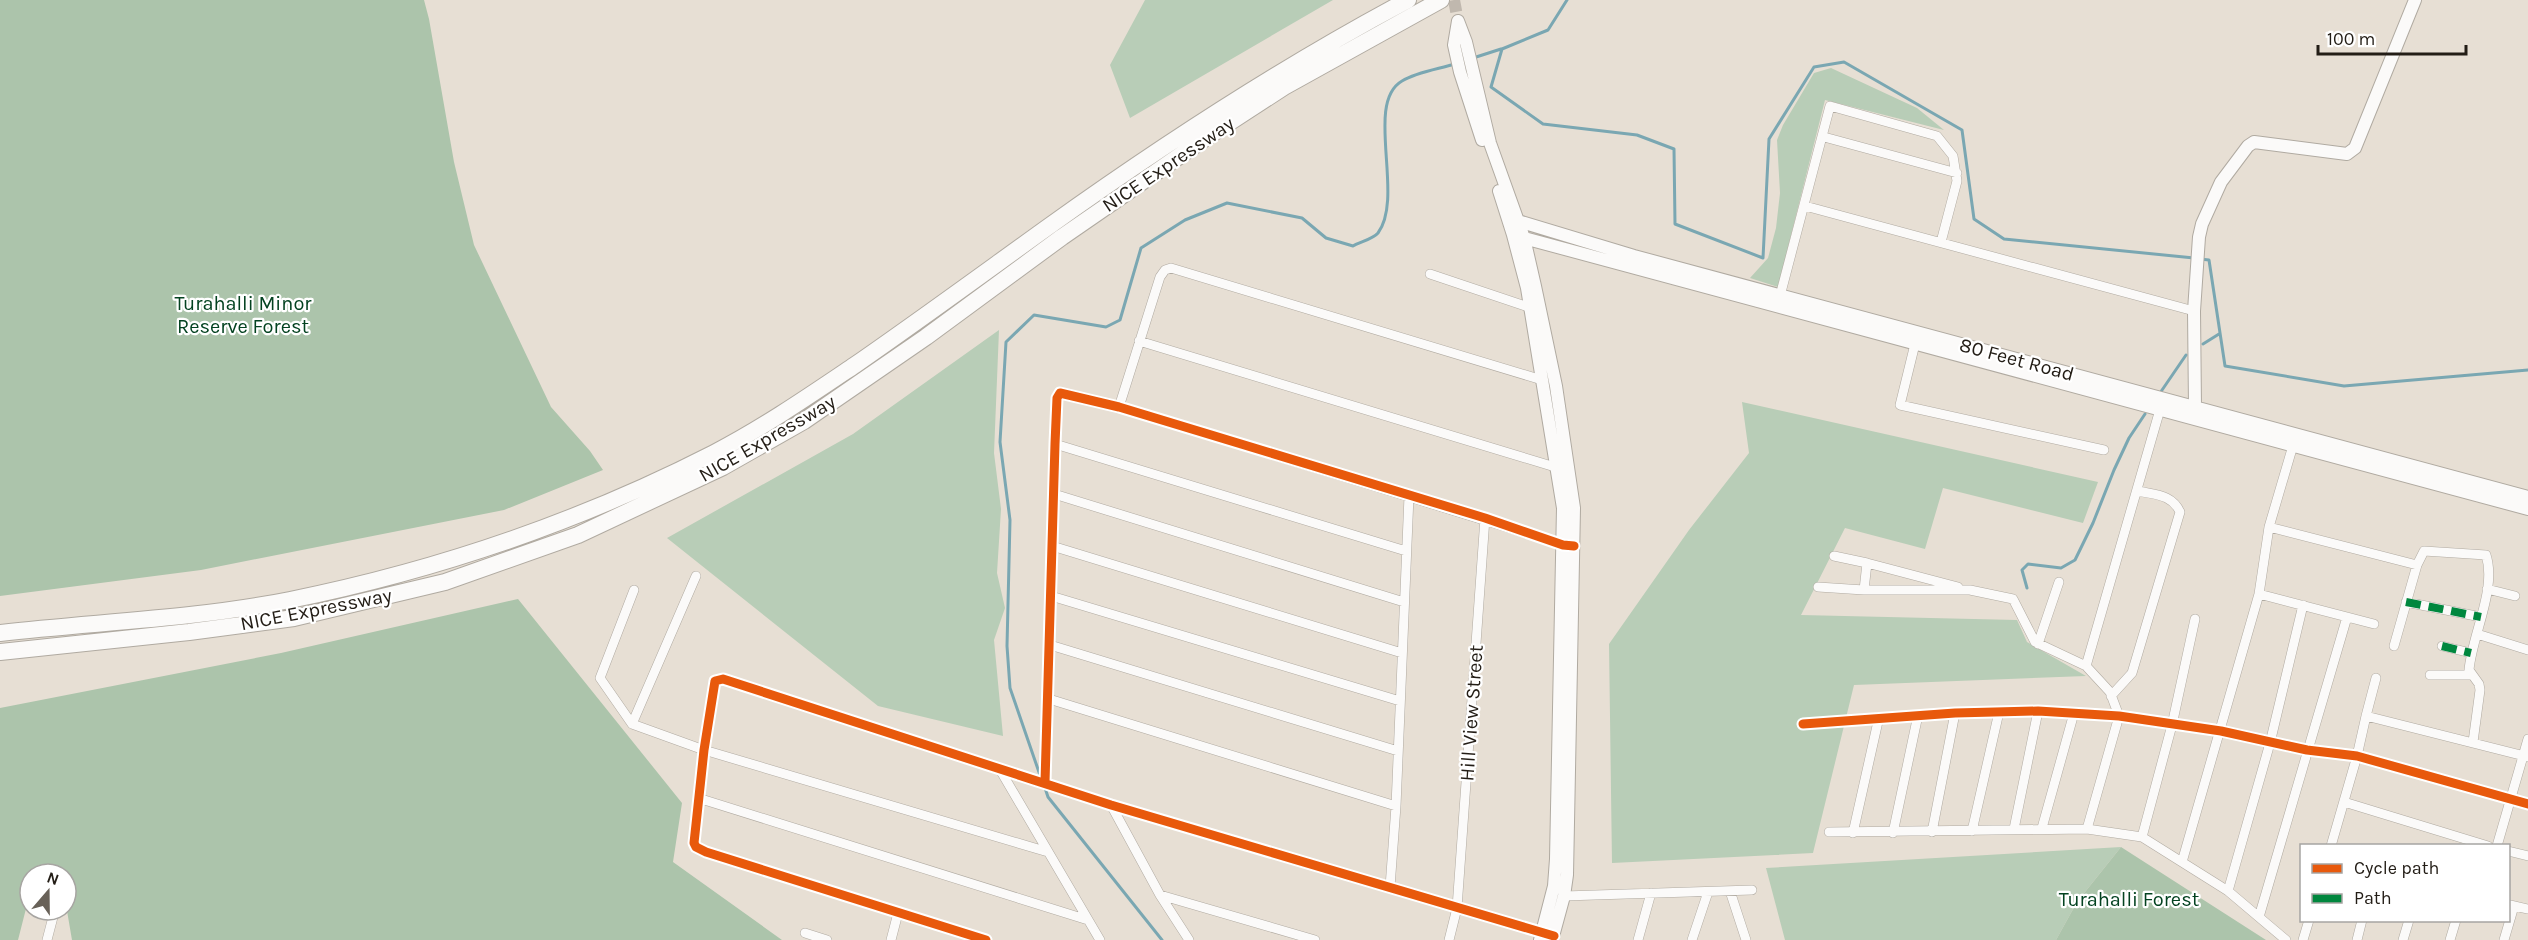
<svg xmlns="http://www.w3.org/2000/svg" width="2528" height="940" font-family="Karla,sans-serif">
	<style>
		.green { fill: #b8cdb7 }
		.forest { fill: #acc4ab }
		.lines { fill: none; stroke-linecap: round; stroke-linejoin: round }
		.stream { stroke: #7aa7b2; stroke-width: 3 }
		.secondary-tunnel { stroke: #c0b8ae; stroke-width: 12; stroke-dasharray: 12 6; stroke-linecap: butt }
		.street-casing { stroke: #b0aaa1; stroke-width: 10 }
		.secondary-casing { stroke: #b0aaa1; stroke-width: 14 }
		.highway-casing { stroke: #b0aaa1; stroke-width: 18 }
		.street { stroke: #fbfaf9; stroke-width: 9 }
		.secondary { stroke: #fbfaf9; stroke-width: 12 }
		.highway { stroke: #fbfaf9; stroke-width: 16 }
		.quiet { stroke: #00873e; stroke-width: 8; stroke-dasharray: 15 8; stroke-linecap: butt }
		.cycleway-casing { stroke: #fff; stroke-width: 13 }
		.cycleway { stroke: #e8590c; stroke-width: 9 }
		.labels { text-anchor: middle; stroke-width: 4.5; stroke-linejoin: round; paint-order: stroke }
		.street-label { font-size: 20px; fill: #231d16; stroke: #fff }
		.park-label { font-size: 20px; fill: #034220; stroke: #fff }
	</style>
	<rect width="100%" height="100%" fill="#e7dfd4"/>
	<!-- green -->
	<path class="green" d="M1145,0h188l-203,118 -20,-53z
		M1831,68l86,40 27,22 -119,-30 -47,187 -28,-9 18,-20 8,-30 4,-35 -3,-53 6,-15 31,-52z
		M999,330l-5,123 7,56 -4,64 8,35 -11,32 9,96 -125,-30 -211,-168 186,-104z
		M1742,402l356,80 -15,41 -140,-35 -18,61 -80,-21 -44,87 216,5 10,22 59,34 -232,9 -41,168 -201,10 -3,-219 80,-114 60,-77z
		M2121,847l-44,55 -21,38h-271l-19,-72z"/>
	<!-- forest -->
	<path class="forest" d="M0,0h424l5,19 25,143 20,83 77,162 39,44 13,19 -99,40 -303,60 -201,26z
		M518,599l164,204 -9,59 109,78h-710l-6,-35v-31h-36v19l-12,47h-18v-232l281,-55z
		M2121,847l145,93h-210l21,-38z"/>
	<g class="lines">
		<!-- stream -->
		<path class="stream" d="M1567,0l-19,30 -46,19 -11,38 52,37 94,11 37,14 1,75 88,34 6,-119 45,-72 30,-5 118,68 12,89 30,20 190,19
			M1473,58l28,-9
			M2200,259l9,1 16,106 119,20 184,-16
			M2203,344l16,-10
			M2160,393l26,-38
			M2027,588l-5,-18 6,-6 33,4 14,-8 18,-37 21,-53 15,-32 16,-24
			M1041,778l-31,-90 -3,-42 3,-126 -10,-78 6,-100 28,-27 72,12 14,-7 21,-72 44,-28 42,-17 75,15 24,20 27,8c7,-4 20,-7 25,-13 27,-37 -14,-130 24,-152 15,-9 37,-12 53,-17
			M1044,785l4,12 114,143"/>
		<!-- secondary-tunnel -->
		<path class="secondary-tunnel" d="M1454,0l4,21"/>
		<!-- street casing -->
		<g class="street-casing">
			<path id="street" d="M1824,137l133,36
				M1805,206l389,105
				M1430,274l101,34
				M1780,296l50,-190 107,30 16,20 4,25 -16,61
				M1139,341l416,126
				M1915,344l-15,61 204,45
				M1119,407l41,-130 5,-7 6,-2 371,112
				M1055,444l351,107
				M1054,494l350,108
				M2269,527l148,38 7,-14 62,4c11,34 -14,80 -17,115l10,14 1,6 -7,52
				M1052,546l350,107
				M1834,556l33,7
				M1818,587l46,3h106l43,9 22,43 51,24 24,26 9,24 -32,113
				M2487,589l28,7
				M634,590l-34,88 32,46 72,26 344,102
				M1864,590l3,-27 91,24
				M2259,594l115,30
				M1051,596l349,105
				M2406,602l75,15
				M2477,634l51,16
				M2038,644l21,-62
				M1050,645l348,106
				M2394,646l23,-81
				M2442,646l29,7
				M2086,666l75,-260
				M2430,675h41
				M2111,696l21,-23 48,-161c-8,-18 -25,-17 -42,-21
				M1049,699l347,107
				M2366,716l10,-38
				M632,724l64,-148
				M1803,724l152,-11 83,-2 81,5 102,15 86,19 50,6 171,48
				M999,768l101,172
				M1045,782l10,-338 2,-46 3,-5 59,14 449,139
				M698,798l390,122
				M2344,802l144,44
				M1111,805l49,90 29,45
				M2042,828l32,-115
				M2014,829l24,-118
				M1972,831l27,-119
				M1829,832l258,-3 55,8 86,54 58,49
				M1932,832l23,-119
				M1853,833l26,-116
				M1893,833l25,-118
				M2142,837l30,-112 23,-106
				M2331,846l26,-90 9,-40 162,41
				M2497,846l31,-107
				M2508,851l20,5
				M2182,862l77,-268 10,-67 25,-85
				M1390,887l6,-81 13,-310
				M1730,891l16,49
				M2228,891l42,-148 33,-138
				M1160,895l155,45
				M1564,896l188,-6
				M2510,905l18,4
				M2259,917l88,-300
				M805,933l22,7
				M47,940l6,-23
				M891,940l7,-27
				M986,940l-280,-88 -10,-5 -2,-4 10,-93 11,-69 8,-2 388,126 437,129
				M1449,940l8,-32 28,-390
				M1638,940l13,-47
				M1692,940l16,-48
				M2303,940l6,-20
				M2357,940l5,-20
				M2403,940l6,-20
				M2450,940l6,-20
				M2504,940l10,-34"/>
		</g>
		<!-- secondary casing -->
		<g class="secondary-casing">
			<path id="secondary" d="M1458,21l8,21 24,101 34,95 11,48 21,100 18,122 -7,367 -3,21 -12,44
				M1458,21l-4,24 6,27 22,68
				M1499,191l14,44 14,53 36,220 -7,351 -2,27 -14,54
				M1508,218l126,38 894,241
				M1513,235l1015,274
				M2195,407l-1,-96 5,-74 3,-13 19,-42 27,-36 6,-4 93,12 8,-6 60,-148"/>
		</g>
		<!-- highway casing -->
		<g class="highway-casing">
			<path id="highway" d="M0,633c96,-11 195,-14 290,-33 148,-30 291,-79 424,-147 50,-26 95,-57 141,-88 65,-45 129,-92 193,-138 116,-83 234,-160 360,-227
				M0,652l189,-20 105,-14 151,-36 133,-47 145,-68 81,-46 122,-84 136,-100 139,-96 83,-54 157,-87"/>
		</g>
		<!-- street -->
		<use href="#street" class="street"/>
		<!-- secondary -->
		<use href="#secondary" class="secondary"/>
		<!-- highway -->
		<use href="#highway" class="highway"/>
		<!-- quiet -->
		<path class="quiet" d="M2406,602l75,15
			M2442,646l29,7"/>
		<!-- cycleway casing -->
		<g class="cycleway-casing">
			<path id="cycleway" d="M1803,724l152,-11 83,-2 81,5 102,15 86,19 50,6 171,48
				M1045,782l10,-338 2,-46 3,-5 59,14 366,111 78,27 11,1
				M986,940l-280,-88 -10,-5 -2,-4 10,-93 11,-69 8,-2 388,126 443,131"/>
		</g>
		<!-- cycleway -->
		<use href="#cycleway" class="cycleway"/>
	</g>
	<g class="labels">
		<!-- street labels -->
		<g class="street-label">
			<text transform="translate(1168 164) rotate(-34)" y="7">NICE Expressway</text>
			<text transform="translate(2017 359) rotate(15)" y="7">80 Feet Road</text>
			<text transform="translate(767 438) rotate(-30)" y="7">NICE Expressway</text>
			<text transform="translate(316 609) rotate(-11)" y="7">NICE Expressway</text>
			<text transform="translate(1471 713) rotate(-86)" y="7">Hill View Street</text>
		</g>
		<!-- park labels -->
		<g class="park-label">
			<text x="243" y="310">Turahalli Minor<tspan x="243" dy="23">Reserve Forest</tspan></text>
			<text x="2129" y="906">Turahalli Forest</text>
		</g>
	</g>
	<!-- legend -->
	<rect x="2300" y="844" width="210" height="78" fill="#ffffff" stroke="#a7a5a2" stroke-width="1.5"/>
	<rect x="2312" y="864" width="30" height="9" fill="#e8590c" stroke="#a7a5a2" stroke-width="1.5"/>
	<text x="2354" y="874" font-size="18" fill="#231d16">Cycle path</text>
	<rect x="2312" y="894" width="30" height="9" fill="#00873e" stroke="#a7a5a2" stroke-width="1.5"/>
	<text x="2354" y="904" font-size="18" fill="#231d16">Path</text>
	<!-- north arrow -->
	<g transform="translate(48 892) rotate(20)"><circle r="28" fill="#ffffff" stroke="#a7a5a2" stroke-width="1.5"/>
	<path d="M0-4.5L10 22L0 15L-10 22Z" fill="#686158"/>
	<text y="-9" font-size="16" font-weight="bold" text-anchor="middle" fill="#231d16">N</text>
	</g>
	<!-- scale -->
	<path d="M2318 45v9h148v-9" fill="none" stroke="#231d16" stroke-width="3"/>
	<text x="2327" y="45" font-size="18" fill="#231d16" stroke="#ffffff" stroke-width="4.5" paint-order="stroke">100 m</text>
</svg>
